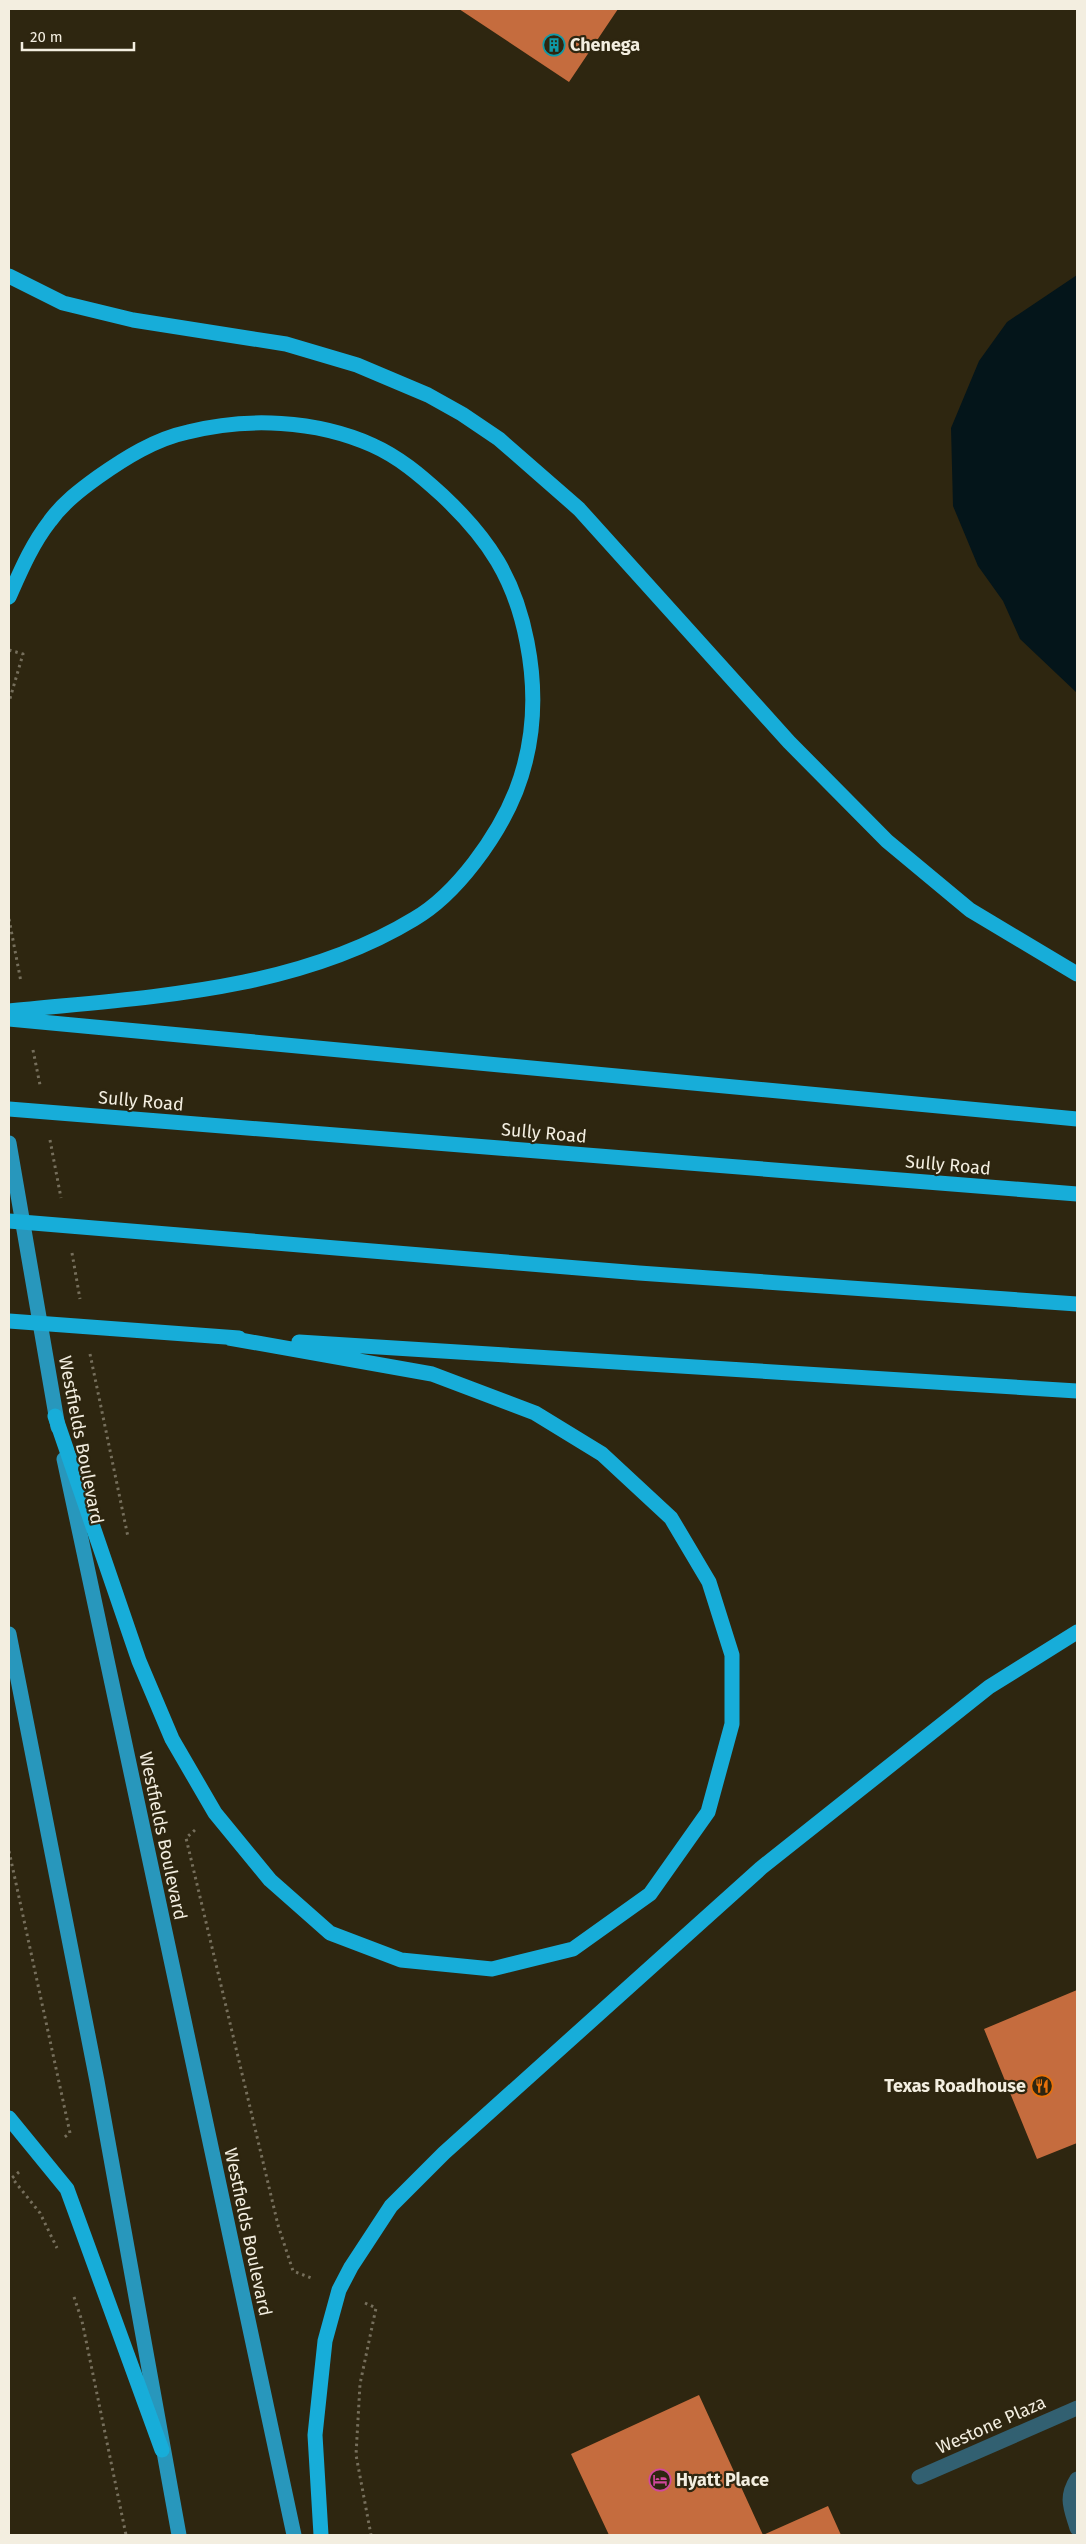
<svg xmlns="http://www.w3.org/2000/svg" width="1086" height="2544" font-family="'Fira Sans',sans-serif">
	<style>
		.water { fill: #04151a }
		.building { fill: #c56c3e }
		.lines { fill: none; stroke-linecap: round; stroke-linejoin: round }
		.path { stroke: #766f5c; stroke-width: 3; stroke-dasharray: 2.5 4; stroke-linecap: butt }
		.service { stroke: #326071; stroke-width: 15 }
		.primary { stroke: #2897bc; stroke-width: 15 }
		.motorway { stroke: #17add9; stroke-width: 15 }
		.labels { text-anchor: middle; stroke-width: 4.5; stroke-linejoin: round; paint-order: stroke }
		.poi-label { font-size: 18px; font-weight: bold; fill: #f3eee0; stroke: #2e2610; text-anchor: start }
		.street-label { font-size: 18px; fill: #f3eee0; stroke: #2e2610 }
	</style>
	<rect width="100%" height="100%" fill="#2e2610"/>
	<!-- water -->
	<path class="water" d="M1077,275v418l-57,-54 -17,-38 -25,-35 -25,-60 -2,-78 28,-67 28,-39z"/>
	<!-- building -->
	<path class="building" d="M459,9h159l-49,73z
		M1077,1990v153l-40,16 -53,-130z
		M699,2395l64,140 65,-29 13,29h-232l-38,-81z"/>
	<g class="lines">
		<!-- path -->
		<path class="path" d="M9,650l14,4 -14,48
			M9,919l12,63
			M33,1050l7,35
			M50,1140l11,58
			M72,1253l8,46
			M90,1354l38,183
			M195,1830l-9,8 92,387 15,46 21,8
			M9,1851l61,282 -8,6
			M19,2172l-7,6 28,35 17,35
			M74,2297l8,24 44,214
			M365,2303l11,5 -16,76 -4,71 15,80"/>
		<!-- service -->
		<path class="service" d="M919,2477l158,-69
			M1077,2479c-12,19 -6,29 0,49"/>
		<!-- primary -->
		<path class="primary" d="M9,1143l49,284
			M64,1459l230,1076
			M9,1634l88,447 82,454"/>
		<!-- motorway -->
		<path class="motorway" d="M9,276l54,27 70,17 153,24 71,21 71,30 34,19 37,25 80,70 210,233 98,99 83,69 107,64
			M9,597c12,-27 23,-53 41,-76 13,-18 30,-31 48,-44 27,-19 57,-38 90,-45 59,-15 128,-12 184,13 27,12 48,30 70,50 47,44 73,84 85,147 10,51 8,100 -11,149 -18,45 -59,103 -102,128 -120,73 -269,78 -405,92
			M9,1019l1068,100
			M9,1109l1068,85
			M9,1221l630,52 438,31
			M9,1321l230,17
			M299,1342l778,49
			M55,1416l84,245 33,78 43,74 55,67 60,53 71,27 91,9 81,-20 77,-55 58,-82 24,-88v-69l-23,-73 -38,-64 -69,-64 -67,-41 -103,-39 -203,-36
			M9,2118l58,71 95,261
			M321,2535l-6,-100 10,-94 14,-51 12,-23 40,-61 53,-53 317,-285 228,-181 88,-55"/>
	</g>
	<!-- icons -->
	<defs>
		<g id="building-ring" transform="scale(1.125)"><circle r="9.5" fill="#2e2610" stroke="#0f9aa8" stroke-width="1.5"/><path d="M-4-6H4V6H1V3H-1V6H-4ZM-2.5-4.3h1.7v1.8h-1.7ZM.8-4.3h1.7v1.8H.8ZM-2.5-1h1.7V.8h-1.7ZM.8-1h1.7V.8H.8Z" fill="#0f9aa8"/></g>
		<g id="restaurant-ring" transform="scale(1.125)"><circle r="9.5" fill="#2e2610" stroke="#e8710a" stroke-width="1.5"/><path d="M-5-6h1v4h1v-4h1v4h1v-4h1v5L-1.5 .5V6h-2V.5L-5-1ZM5-6V6H3V1.5H1.5Q1.5-4 5-6Z" fill="#e8710a"/></g>
		<g id="hotel-ring" transform="scale(1.125)"><circle r="9.5" fill="#2e2610" stroke="#d1479c" stroke-width="1.5"/><path d="M-6-4.5h1.5V1H6V5H4.5V3h-9V5H-6ZM-4 0a1.8 1.8 0 1 1 3.6 0ZM.5 0V-2.5h3Q6-2.5 6 0Z" fill="#d1479c"/></g>
	</defs>
	<g fill-rule="evenodd">
		<use href="#building-ring" x="554" y="45"/>
		<use href="#restaurant-ring" x="1042" y="2086"/>
		<use href="#hotel-ring" x="660" y="2480"/>
	</g>
	<g class="labels">
		<!-- poi labels -->
		<g class="poi-label">
			<text x="570" y="51">Chenega</text>
			<text x="1026" y="2092" text-anchor="end">Texas Roadhouse</text>
			<text x="676" y="2486">Hyatt Place</text>
		</g>
		<!-- street labels -->
		<g class="street-label">
			<text transform="translate(141 1101) rotate(5)" y="6">Sully Road</text>
			<text transform="translate(544 1133) rotate(5)" y="6">Sully Road</text>
			<text transform="translate(948 1165) rotate(5)" y="6">Sully Road</text>
			<text transform="translate(81 1440) rotate(79)" y="6">Westfields Boulevard</text>
			<text transform="translate(163 1836) rotate(78)" y="6">Westfields Boulevard</text>
			<text transform="translate(248 2232) rotate(78)" y="6">Westfields Boulevard</text>
			<text transform="translate(991 2425) rotate(-24)" y="6">Westone Plaza</text>
		</g>
	</g>
	<!-- border -->
	<rect width="1086" height="2544" fill="none" stroke="#f3eee0" stroke-width="20"/>
	<!-- scale -->
	<path d="M22 42v8h112v-8" fill="none" stroke="#f3eee0" stroke-width="2.5"/>
	<text x="30" y="42" font-size="15" fill="#f3eee0" stroke="#2e2610" stroke-width="4" paint-order="stroke">20 m</text>
</svg>
